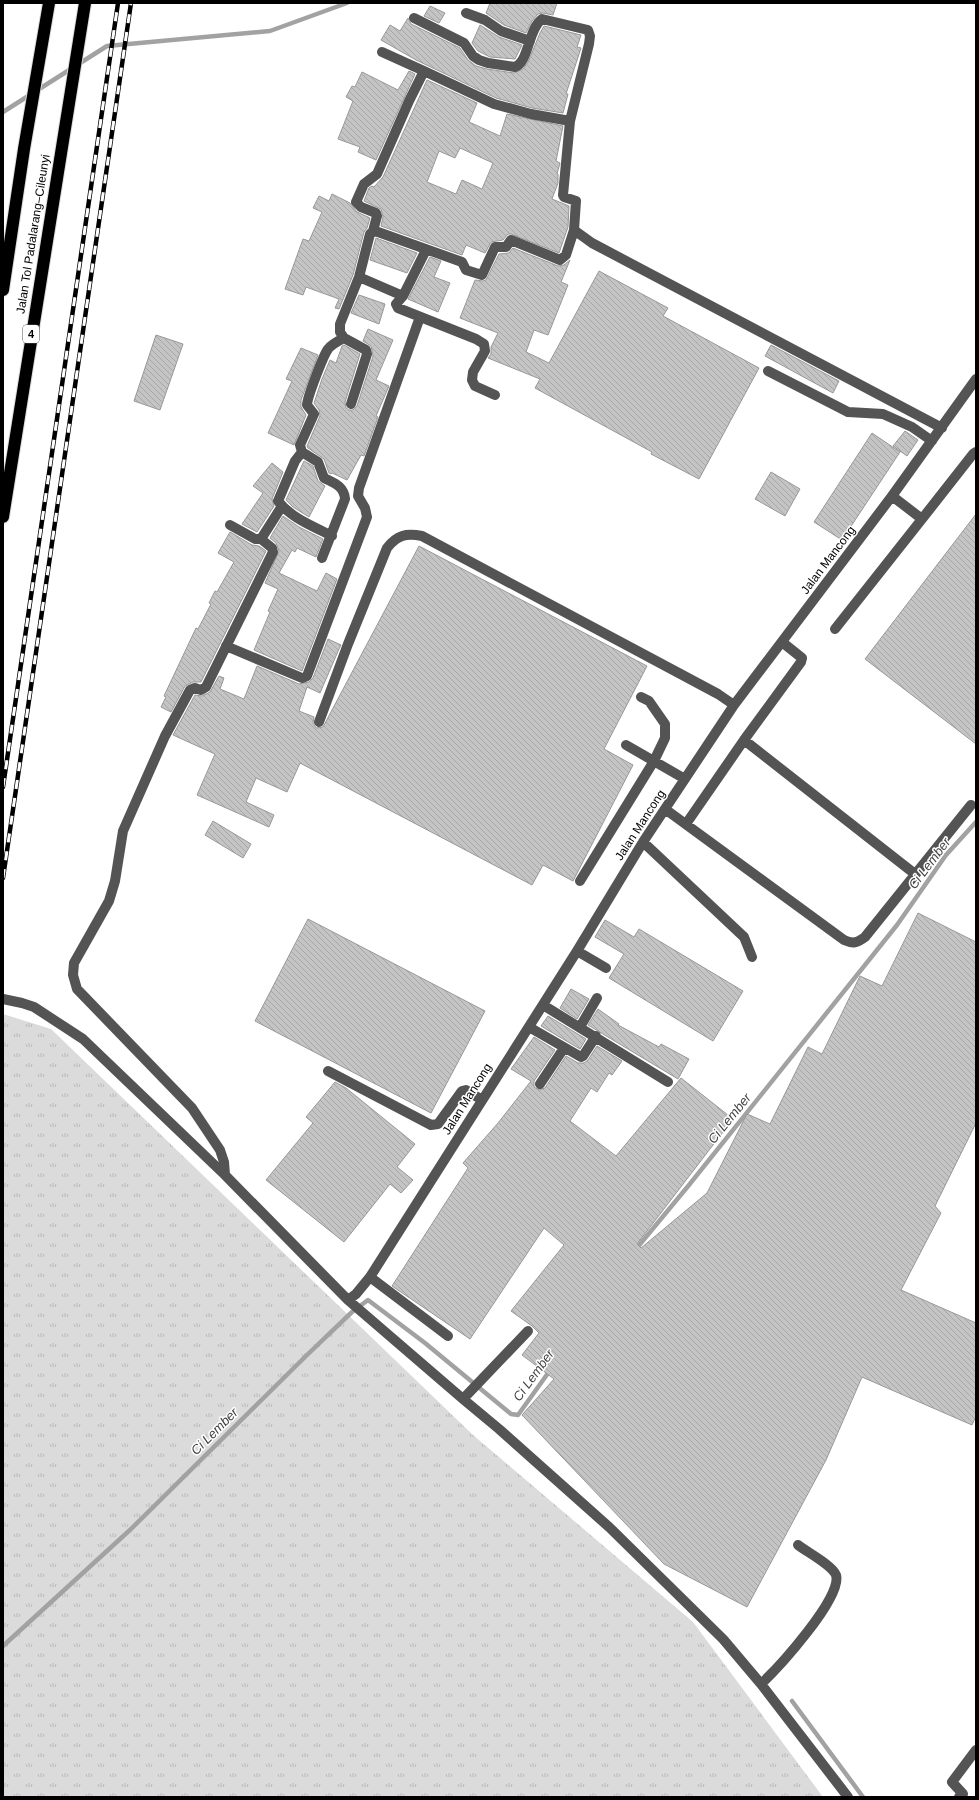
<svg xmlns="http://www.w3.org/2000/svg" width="979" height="1800" font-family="Arial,sans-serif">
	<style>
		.grass { fill: url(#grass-tufts) }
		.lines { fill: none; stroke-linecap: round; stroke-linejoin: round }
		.stream { stroke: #a2a2a2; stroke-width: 4.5 }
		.building { fill: url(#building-back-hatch); stroke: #989898; fill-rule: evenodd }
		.highway-casing { stroke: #dbdbdb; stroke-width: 14 }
		.minor { stroke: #545454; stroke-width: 10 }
		.highway { stroke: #000; stroke-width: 12 }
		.rail-casing { stroke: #000; stroke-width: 4.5 }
		.rail { stroke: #fff; stroke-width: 3; stroke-dasharray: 9; stroke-linecap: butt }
		.labels { text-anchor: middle; stroke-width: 3; stroke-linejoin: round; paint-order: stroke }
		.shield { fill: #fff; stroke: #4c4c4c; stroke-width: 1 }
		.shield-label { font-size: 11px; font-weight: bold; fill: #000 }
		.street-label { font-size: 12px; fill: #000; stroke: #fff }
		.water-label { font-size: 13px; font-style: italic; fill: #434343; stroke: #fff }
	</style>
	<defs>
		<pattern id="grass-tufts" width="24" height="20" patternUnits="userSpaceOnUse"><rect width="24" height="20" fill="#dbdbdb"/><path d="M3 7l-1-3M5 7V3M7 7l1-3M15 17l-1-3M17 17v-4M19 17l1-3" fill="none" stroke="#bababa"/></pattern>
		<pattern id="building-back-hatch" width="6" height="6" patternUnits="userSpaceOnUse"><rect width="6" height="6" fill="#c4c4c4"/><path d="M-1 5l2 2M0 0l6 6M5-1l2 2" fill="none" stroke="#a7a7a7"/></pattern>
	</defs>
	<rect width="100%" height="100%" fill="#fff"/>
	<!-- grass -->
	<path class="grass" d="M3,1014l48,15 422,406 220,187 130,175h-820z"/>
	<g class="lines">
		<!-- stream -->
		<path class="stream" d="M3,112l104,-66 163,-15 77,-28
			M636,1249l53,-64 208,-260 49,-70 30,-33
			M3,1646l128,-117 176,-174 45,-43 16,-12 57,43 86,71 7,1 33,-46
			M792,1701l71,96"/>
	</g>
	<!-- building -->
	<path class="building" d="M490,3h67l-4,12 -10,-2 -5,1 -6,7 -6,12 -22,-8 -18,-12z
		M430,6l15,7 -6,10 -15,-7z
		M408,18l3,6 49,24 8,12 8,6 11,3 27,4 9,-4 5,-7 12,-29 4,-7 37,9 -4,12 4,1 -15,46h2l-5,19 -31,-5 -36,-10 -80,-38 -35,-20 9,-15 10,6z
		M480,25l19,12 23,8 -7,14 -25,-2 -12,-6 -6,-8z
		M409,71l6,3 -39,86 -18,-8 2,-5 -22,-8 15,-38 -7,-4 6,-11 3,1 7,-15 36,18z
		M427,80l50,23 -8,19 31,14 7,-22 56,12 -7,35 4,2 -3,11h1v9l-6,16 17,7 -1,21 -9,26 -48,-19h-3l-5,6 -12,2 -6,11 -19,-8 -4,10 -81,-29 2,-9 -2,-8 -17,-8 5,-13 3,-2 2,1 9,-10zM460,148l33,15 -11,26 -20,-9 -6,14 -29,-12 12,-31 16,7z
		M332,194l18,9 7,9 13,6 -3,10 -3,4 -11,43 -14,34 -4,-1 4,-9 -33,-12 -3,8 -18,-6 18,-50 6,2 13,-29 -9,-4 6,-12 10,5z
		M376,238l41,15 -10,20 -37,-13z
		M513,248l45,18 6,-1 6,-5 -9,22 7,3 -20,50 -14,-5 -8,22 23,11 50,-92 69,37 -5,8 96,52 -60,111 -48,-25 1,-2 -117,-64 5,-9 -52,-21 3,-4v-7l7,-14 -38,-15 15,-38 8,1 3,-1 13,-26 10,-1z
		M430,257l11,4 -7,16 16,6 -12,29 -30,-13z
		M359,295l26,9 -6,20 -28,-11z
		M368,329l25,11 -17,40 13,6 -13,30 2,1 -14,39 -3,-1 -14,25 -15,-7 -1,1 -2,-1 -5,-14 -16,-11 -1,-2 13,-30 -1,-6 -5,-7 8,-24 8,-19 6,3 6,-17 2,-1 16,9 -15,48 1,6 3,2h4l4,-4 16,-50 -2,-10 -8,-5z
		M156,335l27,9 -23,66 -26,-9z
		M771,345l68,36 -6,12 -68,-37z
		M301,348l17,7 -17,45v7l5,8 -12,30 -26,-12 24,-52 -6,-2z
		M905,431l13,9 -11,16 -14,-10z
		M872,433l28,19 -58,88 -28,-18z
		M304,461l9,5 5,15 7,5 -16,31 -16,-10 -7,-7z
		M272,463l11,9 -11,27 2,7 -17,26 -15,-8 21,-31 -10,-7z
		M771,472l29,17 -15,27 -30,-17z
		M976,514v230l-111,-85z
		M283,516l16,11 24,12 -7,18 -19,-9 -2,4 -3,-2 -13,23 38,18 9,-18 11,6 -35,92 -48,-21 16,-38 -2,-1 10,-22 -13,-6 14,-32 -3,-8 -6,-5z
		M230,532l22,13 7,1 7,5 -65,131h-8l-8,4 -14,26 -10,-5 5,-10 -2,-1 32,-68 2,1 13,-25 -2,-1 6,-12 2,1 17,-30 -16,-9z
		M419,546l228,120 -43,83 29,16 -60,116 -30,-16 -11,20 -232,-122 -13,29 -31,-14 -10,24 28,13 -5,12 -72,-32 18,-41 -42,-19 22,-40 7,1 8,-4 9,-16 5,2 -4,11 24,10 13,-33 42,18 10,-2 4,-4 15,-39 13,6 -2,4 -19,44 -13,-6 -8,24 15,6 -1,6 3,5 7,-1z
		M213,821l38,23 -8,14 -38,-23z
		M918,913l58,29v181l-41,83 6,7 -40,77 75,33v93l-4,9 -110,-48 -36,83 -79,147 -83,-43 -142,-149 32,-36 -32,-24 17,-22 -7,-7 -21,-15 53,-66 -20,-17 -74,111 -78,-53 76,-118 -5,-5 35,-40 33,-42 -20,-12 23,-32 21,13 -21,31v6l5,3 6,-2 21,-32 12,7h6l4,-3 9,-14 25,15 -10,14 -3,-2 -12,19 -6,-4 -21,33 46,35 65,-78 52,41 -96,125 4,4 66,-55 40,-79 23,10 38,-77 14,7 38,-78 22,10z
		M308,919l177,92 -54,102 -176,-92z
		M605,920l29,17 5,-8 104,62 -30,50 -104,-63 15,-24 -29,-17z
		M571,989l18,10 -12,20 -17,-11z
		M598,1009l21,15 -1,1 41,22 2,-3 28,15 -11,20 -90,-54z
		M548,1016l38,23 -6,10 -39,-23z
		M335,1082l11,6 69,56 -18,23 16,13 -12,13 -11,-9 -46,58 -78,-62 47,-57 -7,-6z"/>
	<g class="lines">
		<!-- highway casing -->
		<g class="highway-casing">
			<path id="highway" d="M3,290l21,-141 25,-146
				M3,517l82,-514"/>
		</g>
		<!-- minor -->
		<path class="minor" d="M466,13l19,7 16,11 29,10
			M414,18l50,25 9,13 6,4 9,3 27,4c14,-5 13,-38 27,-48l46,11 2,6 -1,8 -19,77 -7,74 1,2 12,4 -2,29 18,13 350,185
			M382,52l42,19
			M373,231l4,-15 -1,-3 -15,-6 -5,-5 8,-18 13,-10 32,-73 15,-30 70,33 37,10 39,7
			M359,277l44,19 -7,8 2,4 78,31 8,5 1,7 -12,21 -1,8 3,6 20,9
			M403,296l23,-46
			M344,338l22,12 1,4 -16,50
			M768,371l80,41 35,2 29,13 20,14
			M302,452l-7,9 -17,40c13,17 35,25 54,35
			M922,519l51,-65 3,-2
			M230,525l25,14h6l21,-33
			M322,558l23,-59c-1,-13 -11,-16 -21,-21l-6,-16 -16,-10 -2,-7 14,-31 -7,-9c0,-7 16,-49 21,-56 4,-5 10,-8 16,-11l-4,-6v-8l19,-47 11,-43 3,-3 5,1 84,30 4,8 16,5 13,-28h11l5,-7 49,20 6,-5 8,-25
			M835,629l87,-110 -30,-23
			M226,646l76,32 5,-2 60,-159 -2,-9 -7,-12 1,-8 61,-171
			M319,722l29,-78 39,-96c10,-13 19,-15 35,-12l296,158 16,11
			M744,740l171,134
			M626,745l59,34
			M665,809l179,131c9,4 13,3 21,-3l106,-132
			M686,824l58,-84 57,-78 1,-4 -20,-16
			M643,842l101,95 8,20
			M580,881l74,-120 11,-23v-14l-16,-23 -8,-4
			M577,951l29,17
			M3,999l19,4 12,4 49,32 142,136 123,125 115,99 36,30 110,98 114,112 38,45 87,113
			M543,1005l125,77
			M529,1027l52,30 2,-1 13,-20
			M580,1027l17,-29
			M328,1071l103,54 7,-1 24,-33 4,-1 16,10
			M540,1084l24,-36
			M225,1175l-1,-13 -4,-12 -28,-42 -115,-119 -4,-14 1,-12 35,-62 6,-20 8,-50 42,-95 25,-46 5,-2 6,2 5,-3 67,-135 -1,-4 -11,-9
			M370,1277l78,59
			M348,1300l8,-6 14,-17 207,-326 66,-109 91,-137 158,-209 84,-117
			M463,1399l65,-68
			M761,1684c17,-16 82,-87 75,-109 -4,-10 -29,-23 -38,-30
			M959,1797l4,-3 -11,-12 24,-32"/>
		<!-- highway -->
		<use href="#highway" class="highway"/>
		<!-- rail casing -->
		<g class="rail-casing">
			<path id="rail" d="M3,787l115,-784
				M3,878l128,-875"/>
		</g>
		<!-- rail -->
		<use href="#rail" class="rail"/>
	</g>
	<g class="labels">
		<!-- shield labels -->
		<rect class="shield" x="23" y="325" width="16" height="18" rx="3"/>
		<g class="shield-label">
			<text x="31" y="338">4</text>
		</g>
		<!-- street labels -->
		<g class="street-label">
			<text transform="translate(33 234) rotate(-81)" y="4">Jalan Tol Padalarang–Cileunyi</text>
			<text transform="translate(828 560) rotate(-53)" y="4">Jalan Mancong</text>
			<text transform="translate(640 825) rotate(-57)" y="4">Jalan Mancong</text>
			<text transform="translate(467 1099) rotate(-58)" y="4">Jalan Mancong</text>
		</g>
		<!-- water labels -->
		<g class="water-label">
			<text transform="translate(929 863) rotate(-53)" y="5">Ci Lember</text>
			<text transform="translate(729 1118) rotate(-51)" y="5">Ci Lember</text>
			<text transform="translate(533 1375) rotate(-54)" y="5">Ci Lember</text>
			<text transform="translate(214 1431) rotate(-45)" y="5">Ci Lember</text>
		</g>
	</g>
	<!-- border -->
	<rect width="979" height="1800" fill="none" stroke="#000000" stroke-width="8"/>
</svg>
